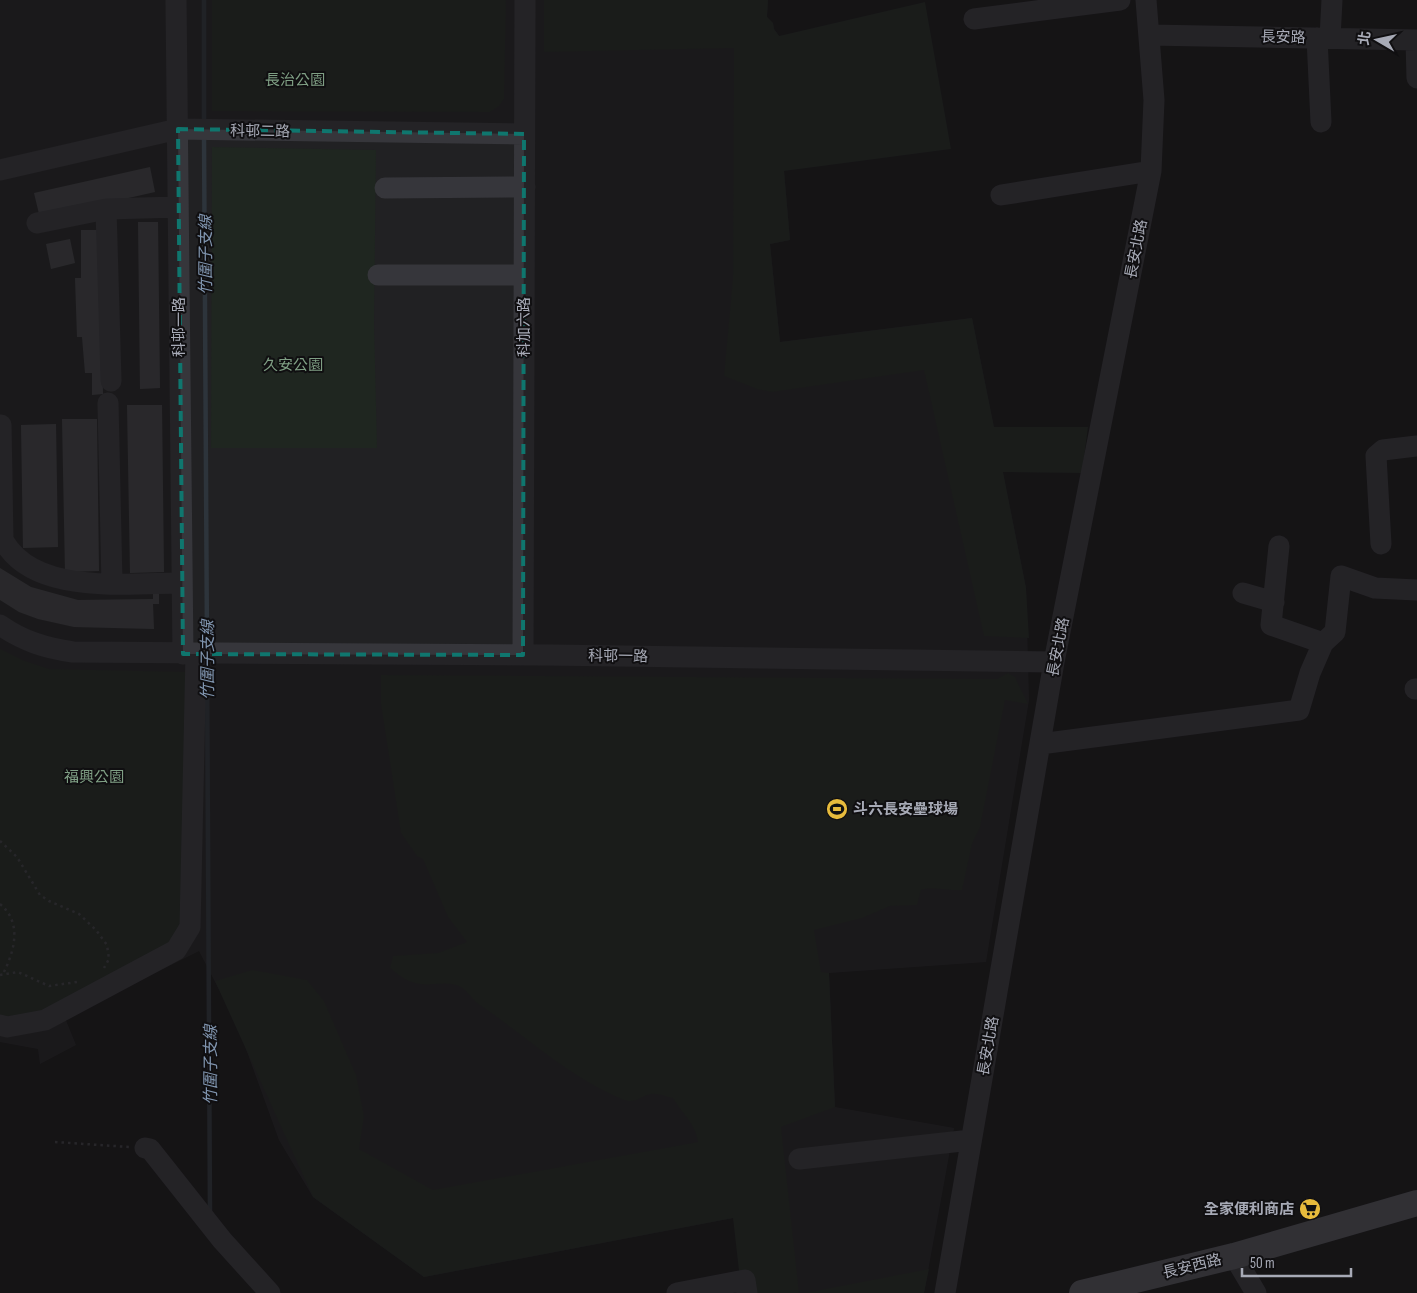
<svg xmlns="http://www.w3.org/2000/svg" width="1417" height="1293" font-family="'Sofia Sans Condensed','Noto Sans TC',sans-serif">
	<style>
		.built { fill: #212123 }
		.green { fill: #1f2620 }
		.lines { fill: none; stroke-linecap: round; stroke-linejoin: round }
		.stream { stroke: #2d343b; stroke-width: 4.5 }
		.building { fill: #414246 }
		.path { stroke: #3c3d42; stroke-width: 2.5; stroke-dasharray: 2.5 4; stroke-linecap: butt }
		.minor { stroke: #36363b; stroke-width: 21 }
		.major { stroke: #52535a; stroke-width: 26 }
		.marked { fill: none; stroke: #0f766e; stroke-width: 4; stroke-dasharray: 10 6; stroke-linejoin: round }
		.labels { text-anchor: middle; stroke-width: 4; stroke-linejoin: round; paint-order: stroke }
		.street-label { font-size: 15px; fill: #a7aab6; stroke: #100f11 }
		.park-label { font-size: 15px; fill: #7f9f84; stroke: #100f11 }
		.poi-label { font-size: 15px; font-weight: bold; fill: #a7aab6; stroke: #100f11; text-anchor: start }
		.water-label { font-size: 16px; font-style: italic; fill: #8095af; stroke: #100f11 }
	</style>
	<rect width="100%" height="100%" fill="#151416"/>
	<!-- built -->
	<path class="built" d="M0,0h768l-1,17 6,6 1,6 5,7 5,135 6,69 -20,4 10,98 192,-24 54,270 3,112 -43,262 -157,11 6,134 119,21 -30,165h-171l-20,-75 -309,59 -111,-80 -34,-57 -42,-116 -38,-73 -134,67 11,27 -36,19 -2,-15 -38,-7z"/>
	<!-- green -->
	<path class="green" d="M212,0h294l-2,99 -5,7 -9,6 -278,-1z
		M544,0h224l-1,17 6,6 1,6 5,7 146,-34 26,147 -167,22 6,69 -20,4 10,98 192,-24 22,109h94l-6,46 -79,-1 23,116 3,50 -45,-2 -60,-266 -152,22 -15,-3 -33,-13 9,-98 1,-230 -190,4z
		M212,147l164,3 -2,173 3,125h-166z
		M0,649l22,11 27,9 141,3 -6,253 -13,20 -122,66 -49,6z
		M1008,673l7,4 13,27 -23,-4 -25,127 -8,17 -10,46c-13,1 -30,-4 -41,0l-4,15 -27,1 -28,12 -48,12 7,42 8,1 6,134 -54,20 18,166h-46l-14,-22 -6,-53 -309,59 -111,-80 -98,-216 37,-11 55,10 17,21 32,74 8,41 -5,33 74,41 265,-48c-3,-19 -15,-27 -25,-44 -6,-1 -16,-5 -22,-4 -11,2 -16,11 -29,5 -53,-22 -95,-62 -142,-94 -7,-4 -12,-14 -19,-18 -13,-7 -28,-1 -41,-3 -12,-1 -21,-9 -30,-16l3,-12 45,-3 29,-11 -19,-25 -25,-58 -6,-3 -16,-23 -20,-129v-29l616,4z
		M929,1269l-5,24h-119z"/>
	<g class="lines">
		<!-- stream -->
		<path class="stream" d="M204,0v124
			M204,136l3,510
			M207,659l3,555"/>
	</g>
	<!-- building -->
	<path class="building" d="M150,167l5,25 -115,26 -6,-25z
		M138,222h20l2,166 -20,1z
		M81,230h19l3,164 -11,1v-22h-7l-3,-36h-5l-2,-59h6z
		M70,239l5,24 -24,6 -5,-25z
		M127,405h35l2,167 -34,1z
		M62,419h35l2,152 -34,1z
		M56,424l2,123 -35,1 -2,-123z
		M0,568l31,19 47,13 75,-1v-9h6v14h-6l1,25 -80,-2 -36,-8 -19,-7 -19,-12z"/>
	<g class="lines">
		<!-- path -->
		<path class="path" d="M0,841l17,16 23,38 9,6 30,13 17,16 11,15 2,14 -5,9
			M0,904c23,19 14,48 3,70
			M0,975l18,-3 31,14 28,-4
			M55,1142l74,5"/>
		<!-- minor -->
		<path class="minor" d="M176,0l7,654
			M974,19l146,-19
			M1149,35l268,5
			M1317,38l4,84
			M1330,38l2,-38
			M1416,40l1,38
			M0,170l178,-41 346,5
			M385,188l140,-1
			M1001,195l150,-24
			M106,209l5,172
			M37,223l69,-14 72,-2
			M378,275h146
			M108,403l4,181
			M1,425l2,117
			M0,533c25,64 127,50 182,50
			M1381,544l-5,-88 7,-6 34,-4
			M1279,546l-8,79 52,18
			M1243,593l31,9
			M0,625c23,16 45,23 73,27l475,3 506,7
			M523,655l2,-655
			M1415,689h2
			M1040,744l259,-34 11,-37 13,-30 12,-11 6,-56 34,12 42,2
			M0,1025l7,2 38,-7 131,-70 14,-23 6,-273
			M145,1148l5,1 72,91 48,53
			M799,1159l172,-19
			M1234,1256l22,37
			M677,1293l68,-13 2,13
			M945,1293l109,-631 97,-491 3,-71 -8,-100"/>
		<!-- major -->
		<path class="major" d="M1082,1293l152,-37 183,-53"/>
	</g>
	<!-- marked area -->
	<path d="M0 0H1417V1293H0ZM178,129l346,5 -1,521 -340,-1z" fill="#151416" fill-opacity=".55" fill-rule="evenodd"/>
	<path class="marked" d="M178,129l346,5 -1,521 -340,-1z"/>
	<!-- icons -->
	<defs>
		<g id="stadium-disc" transform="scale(1.125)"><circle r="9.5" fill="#e7bb3c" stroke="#100f11"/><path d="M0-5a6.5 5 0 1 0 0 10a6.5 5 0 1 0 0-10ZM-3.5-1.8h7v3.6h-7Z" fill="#111"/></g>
		<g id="supermarket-disc" transform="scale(1.125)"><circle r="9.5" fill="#e7bb3c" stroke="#100f11"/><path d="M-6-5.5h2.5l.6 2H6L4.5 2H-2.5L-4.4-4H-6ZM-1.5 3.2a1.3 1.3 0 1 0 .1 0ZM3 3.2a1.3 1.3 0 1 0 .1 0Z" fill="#111"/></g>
	</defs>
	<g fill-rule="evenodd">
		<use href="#stadium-disc" x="837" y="809"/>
		<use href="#supermarket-disc" x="1310" y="1209"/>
	</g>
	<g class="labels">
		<!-- street labels -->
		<g class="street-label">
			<text transform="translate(1283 37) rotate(1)" y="5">長安路</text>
			<text transform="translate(260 131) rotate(1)" y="5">科邨二路</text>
			<text transform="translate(1136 249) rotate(-79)" y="5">長安北路</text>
			<text transform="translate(179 327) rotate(-90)" y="5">科邨一路</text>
			<text transform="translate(524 327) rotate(-90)" y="5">科加六路</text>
			<text transform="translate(1058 647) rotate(-79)" y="5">長安北路</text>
			<text transform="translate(618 656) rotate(1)" y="5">科邨一路</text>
			<text transform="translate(988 1046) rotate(-80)" y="5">長安北路</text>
			<text transform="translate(1192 1266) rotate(-14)" y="5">長安西路</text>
		</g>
		<!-- park labels -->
		<g class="park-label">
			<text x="295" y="85">長治公園</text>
			<text x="293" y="370">久安公園</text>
			<text x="94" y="782">福興公園</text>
		</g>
		<!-- poi labels -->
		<g class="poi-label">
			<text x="853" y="814">斗六長安壘球場</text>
			<text x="1294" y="1214" text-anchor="end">全家便利商店</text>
		</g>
		<!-- water labels -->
		<g class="water-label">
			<text transform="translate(205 255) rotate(-90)" y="6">竹圍子支線</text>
			<text transform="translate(207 660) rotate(-90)" y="6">竹圍子支線</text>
			<text transform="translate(210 1065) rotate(-90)" y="6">竹圍子支線</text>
		</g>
	</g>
	<!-- north arrow -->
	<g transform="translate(1377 40) rotate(279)" stroke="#100f11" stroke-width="4" paint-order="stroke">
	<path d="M0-4L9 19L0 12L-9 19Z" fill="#a7aab6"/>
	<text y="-8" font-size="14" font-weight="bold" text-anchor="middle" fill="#a7aab6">北</text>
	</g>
	<!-- scale -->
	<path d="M1242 1268v8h109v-8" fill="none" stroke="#a7aab6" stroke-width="2.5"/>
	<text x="1250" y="1268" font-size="15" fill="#a7aab6" stroke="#100f11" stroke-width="4" paint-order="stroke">50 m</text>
</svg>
